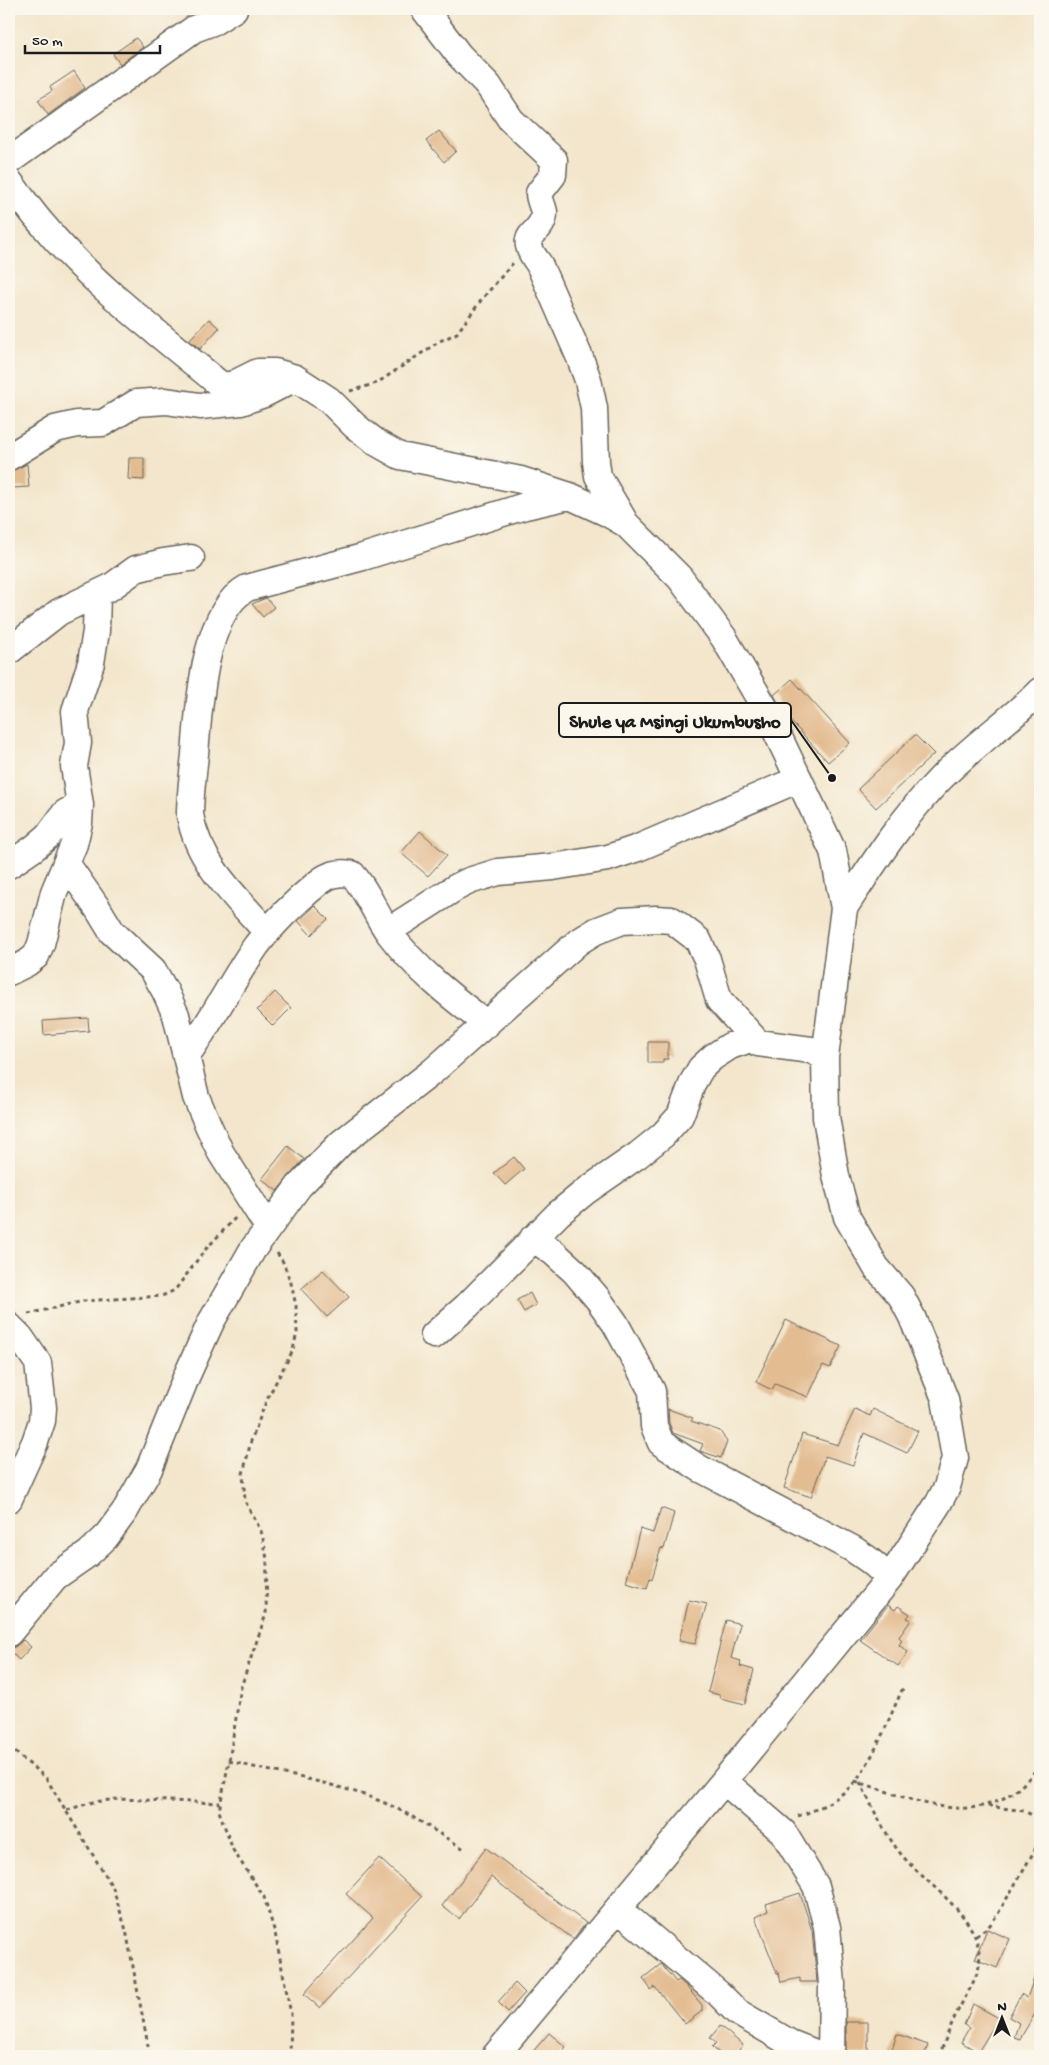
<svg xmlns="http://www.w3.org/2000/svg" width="1049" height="2065" font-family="'Gochi Hand',sans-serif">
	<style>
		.building { fill: #e3bc91 }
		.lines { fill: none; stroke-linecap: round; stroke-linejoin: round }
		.minor-casing { stroke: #67635a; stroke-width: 29 }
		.path { stroke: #67635a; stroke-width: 3; stroke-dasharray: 4 4; stroke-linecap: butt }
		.minor { stroke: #fff; stroke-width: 26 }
		.leader { fill: none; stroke: #1c1c1c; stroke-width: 2 }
		.callout-dot { fill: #1c1c1c; stroke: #fbf7ec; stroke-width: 2 }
		.callout { fill: #fbf7ec; stroke: #1c1c1c; stroke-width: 2 }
		.callout-label { font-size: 19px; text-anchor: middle; font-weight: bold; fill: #1c1c1c }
	</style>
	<rect width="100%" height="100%" fill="#fbf7ec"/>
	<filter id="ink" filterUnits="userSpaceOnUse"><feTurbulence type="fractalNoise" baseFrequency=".02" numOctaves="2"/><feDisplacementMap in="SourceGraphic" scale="10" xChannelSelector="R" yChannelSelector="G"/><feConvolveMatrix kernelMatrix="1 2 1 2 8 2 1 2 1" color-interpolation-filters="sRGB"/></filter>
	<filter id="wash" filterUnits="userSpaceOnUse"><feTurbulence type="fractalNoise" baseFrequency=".0096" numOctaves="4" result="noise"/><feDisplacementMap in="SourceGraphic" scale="20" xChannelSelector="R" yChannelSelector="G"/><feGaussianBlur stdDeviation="1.12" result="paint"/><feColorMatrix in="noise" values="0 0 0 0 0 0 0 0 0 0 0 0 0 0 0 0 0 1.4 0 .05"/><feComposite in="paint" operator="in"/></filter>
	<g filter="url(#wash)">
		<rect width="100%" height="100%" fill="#f3e6cc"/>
		<g id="blocks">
			<!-- building -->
			<path class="building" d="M136,38l7,9 -23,17 -7,-10z
				M74,71l11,17 -37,27 -10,-15 14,-9 -2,-4z
				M439,131l17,20 -12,11 -18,-21z
				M209,319l10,9 -19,21 -11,-9z
				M129,458h15v22l-16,-1z
				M27,464l2,23 -17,1 -1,-17z
				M266,598l8,9 -11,10 -11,-13z
				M792,679l58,64 -22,19 -43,-47 -11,-20z
				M915,735l19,19 -58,54 -18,-19z
				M420,831l27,24 -19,21 -27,-23z
				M315,906l13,13 -17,16 -13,-14z
				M275,992l16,16 -18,18 -16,-16z
				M88,1018l1,13 -45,4 -1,-14z
				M648,1042h20v17h-5v4h-15z
				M288,1146l16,13 -27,32 -15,-12z
				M514,1157l10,12 -19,16 -11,-12z
				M323,1270l26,27 -22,20 -26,-28z
				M530,1293l6,12 -12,7 -7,-12z
				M786,1320l55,26 -11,22 -7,-3 -15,32 -33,-13 -3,6 -16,-8z
				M668,1409l25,9 -2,3 29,10 7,11 -6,16 -21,-7 3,-7 -30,-11 -4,-10z
				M855,1409l15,7 3,-7 45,22 -11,22 -43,-20 -11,32 -28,-9 -14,41 -27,-9 18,-54 36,11z
				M661,1508l13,5 -10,36 -3,-1 -9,31 -2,-1 -3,10 -21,-6 14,-53 13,4z
				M689,1600l18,4 -12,40 -16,-3z
				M888,1605l7,5 3,-4 12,8 -3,4 4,2 -12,17 3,3 -3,5 9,7 -10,14 -38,-26z
				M726,1620l14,4 -9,34 10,3 -1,5 14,4 -9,34 -25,-6v-3l-12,-3z
				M23,1640l8,7 -12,13 -10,-10v-2l6,-1z
				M486,1848l100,75 -13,16 -82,-62 -32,42 -17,-13z
				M379,1858l43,39 -102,111 -16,-14 69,-76 -27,-24z
				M800,1893l12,38 5,51h-17v-4l-19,4 -2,-9h-2l-22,-56 13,-6 -2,-7z
				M987,1929l23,10 -13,29 -22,-9z
				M661,1964l15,18 3,-2 7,6 16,19v6l-17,13 -30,-37 -4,3 -8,-12z
				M1038,1967h2v38l-20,34 -6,-2 5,-14 -10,-6 12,-23 6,4z
				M515,1983l10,10 -17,19 -10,-10z
				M973,2004l26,14 -21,34 -17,-10 8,-14 -5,-3z
				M846,2022h22v33h-22z
				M720,2026l23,19 -9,11h-11l-11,-9 4,-4 -6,-5z
				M549,2033l17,14 -8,9h-29z
				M897,2034l31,11 -4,11h-34z"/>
		</g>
	</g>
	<g filter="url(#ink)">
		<use href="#blocks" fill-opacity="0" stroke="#67635a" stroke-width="1"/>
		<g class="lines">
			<!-- minor casing -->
			<g class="minor-casing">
				<path id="minor" d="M424,9l35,46 29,30 23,35 43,40 -1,15 -14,18c0,7 4,13 5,19 0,26 -31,18 -5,52l41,94 8,22 6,28 2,54 2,14 28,48
					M9,161l185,-132 21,-8 19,-12
					M9,181c12,15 22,31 35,45 50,60 114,107 173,156l7,4 10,-2 24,-12h17l20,6 34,22 26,26 22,17 23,13 121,24 49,16 37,17 19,11 54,54 44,60 42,72 67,141 11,57 -19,149 1,60 10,59 11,41 29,50 25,29 11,21 33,82 10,59 -8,29 -9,17 -48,74 -166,203 -229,275
					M9,457l46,-28 22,-5 26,-1 33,-20 30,-2 34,5 41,-4 23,-8 31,-16
					M9,651l50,-39 52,-25 25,-18 27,-7 28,-4
					M66,863l32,46 14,23 41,38 12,21 11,24 20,82 13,30 12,26 47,74
					M9,865l25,-17 14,-12 17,-23 15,-8
					M844,908c29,-44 58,-90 96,-129 31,-32 68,-57 100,-88
					M388,931l67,-43 14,-7 29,-9 55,-5 55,-9 30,-10 161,-69
					M267,932c-30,-34 -69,-69 -77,-117 0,-20 3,-40 5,-61 4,-46 8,-142 52,-166l116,-31 162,-51 44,-10
					M9,972l18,-9 9,-7 5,-12 13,-52 20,-48 5,-21 1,-18 -6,-39 4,-23 -3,-32 16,-48 5,-32 1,-37
					M186,1056c26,-35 45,-74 70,-110 18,-24 39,-44 62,-63 11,-9 20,-11 34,-9 16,17 23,40 37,59 27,36 62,64 98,91
					M533,1238l20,14 22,20 23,27 17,24 37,68 2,35 7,17 38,25 154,81 16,11 21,18
					M9,1326l11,11 18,26 5,45 -1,13 -7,21 -26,57
					M434,1335l33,-29 91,-92 28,-23 52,-36 25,-20 17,-19 13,-34 8,-14 12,-11 17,-11 23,-8
					M9,1633l46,-56 33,-23 17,-16 20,-27 24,-42 38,-94 24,-53 42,-73 46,-63 42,-43 91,-71 146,-130 18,-11 26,-10 34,-2 16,1 26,20 9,19 12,41 39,43 53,7 14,7
					M724,1781l59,51 33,54 11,41 5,57 -1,72
					M618,1909l101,85 18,18 53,31 33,13"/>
			</g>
			<!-- path -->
			<path class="path" d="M350,391l27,-8 63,-42 17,-8 25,-34 32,-37
				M277,1253l6,9 8,21 5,23 1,26 -4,18 -26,49 -16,42 -8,33 2,27 16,30 3,12 3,16 -1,55 -25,73 -12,74 -10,50 14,39 31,47 11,36 16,81 -1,42
				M28,1314l56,-13 78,-5 13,-6 29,-39 33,-35
				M9,1747l37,31 67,110 13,42 24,126
				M229,1761c53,14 108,21 158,43 28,12 53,31 79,46
				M855,1781c53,16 111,47 161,9 9,-6 17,-17 24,-25
				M860,1782c11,23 22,46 37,67 25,35 89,67 82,117 -2,14 -20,40 -26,55 -5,11 -9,23 -14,35
				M988,1806l36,5 16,8
				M67,1810l26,-8 25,-3 102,4
				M798,1816c17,-5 37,-15 51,-28 23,-22 41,-73 55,-102
				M976,1936l14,-11 9,-13 41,-71"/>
			<!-- minor -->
			<use href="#minor" class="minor"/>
		</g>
	</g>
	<!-- callouts -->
	<path class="leader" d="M832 778L791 720"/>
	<circle class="callout-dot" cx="832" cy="778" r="5"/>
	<rect class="callout" x="559" y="703" width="232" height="34" rx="5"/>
	<g class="callout-label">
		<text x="675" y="727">Shule ya Msingi Ukumbusho</text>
	</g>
	<!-- margin -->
	<rect width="1049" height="2065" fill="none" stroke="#fbf7ec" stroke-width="30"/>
	<!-- north arrow -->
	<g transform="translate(1002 2018)" stroke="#fbf7ec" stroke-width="4" paint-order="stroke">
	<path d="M0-4L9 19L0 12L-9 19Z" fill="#1c1c1c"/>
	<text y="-8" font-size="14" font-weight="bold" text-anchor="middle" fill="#1c1c1c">N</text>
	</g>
	<!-- scale -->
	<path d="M25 45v8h135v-8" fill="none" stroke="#1c1c1c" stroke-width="2.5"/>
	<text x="32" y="45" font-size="15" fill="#1c1c1c" stroke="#fbf7ec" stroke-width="4" paint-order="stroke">50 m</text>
</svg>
